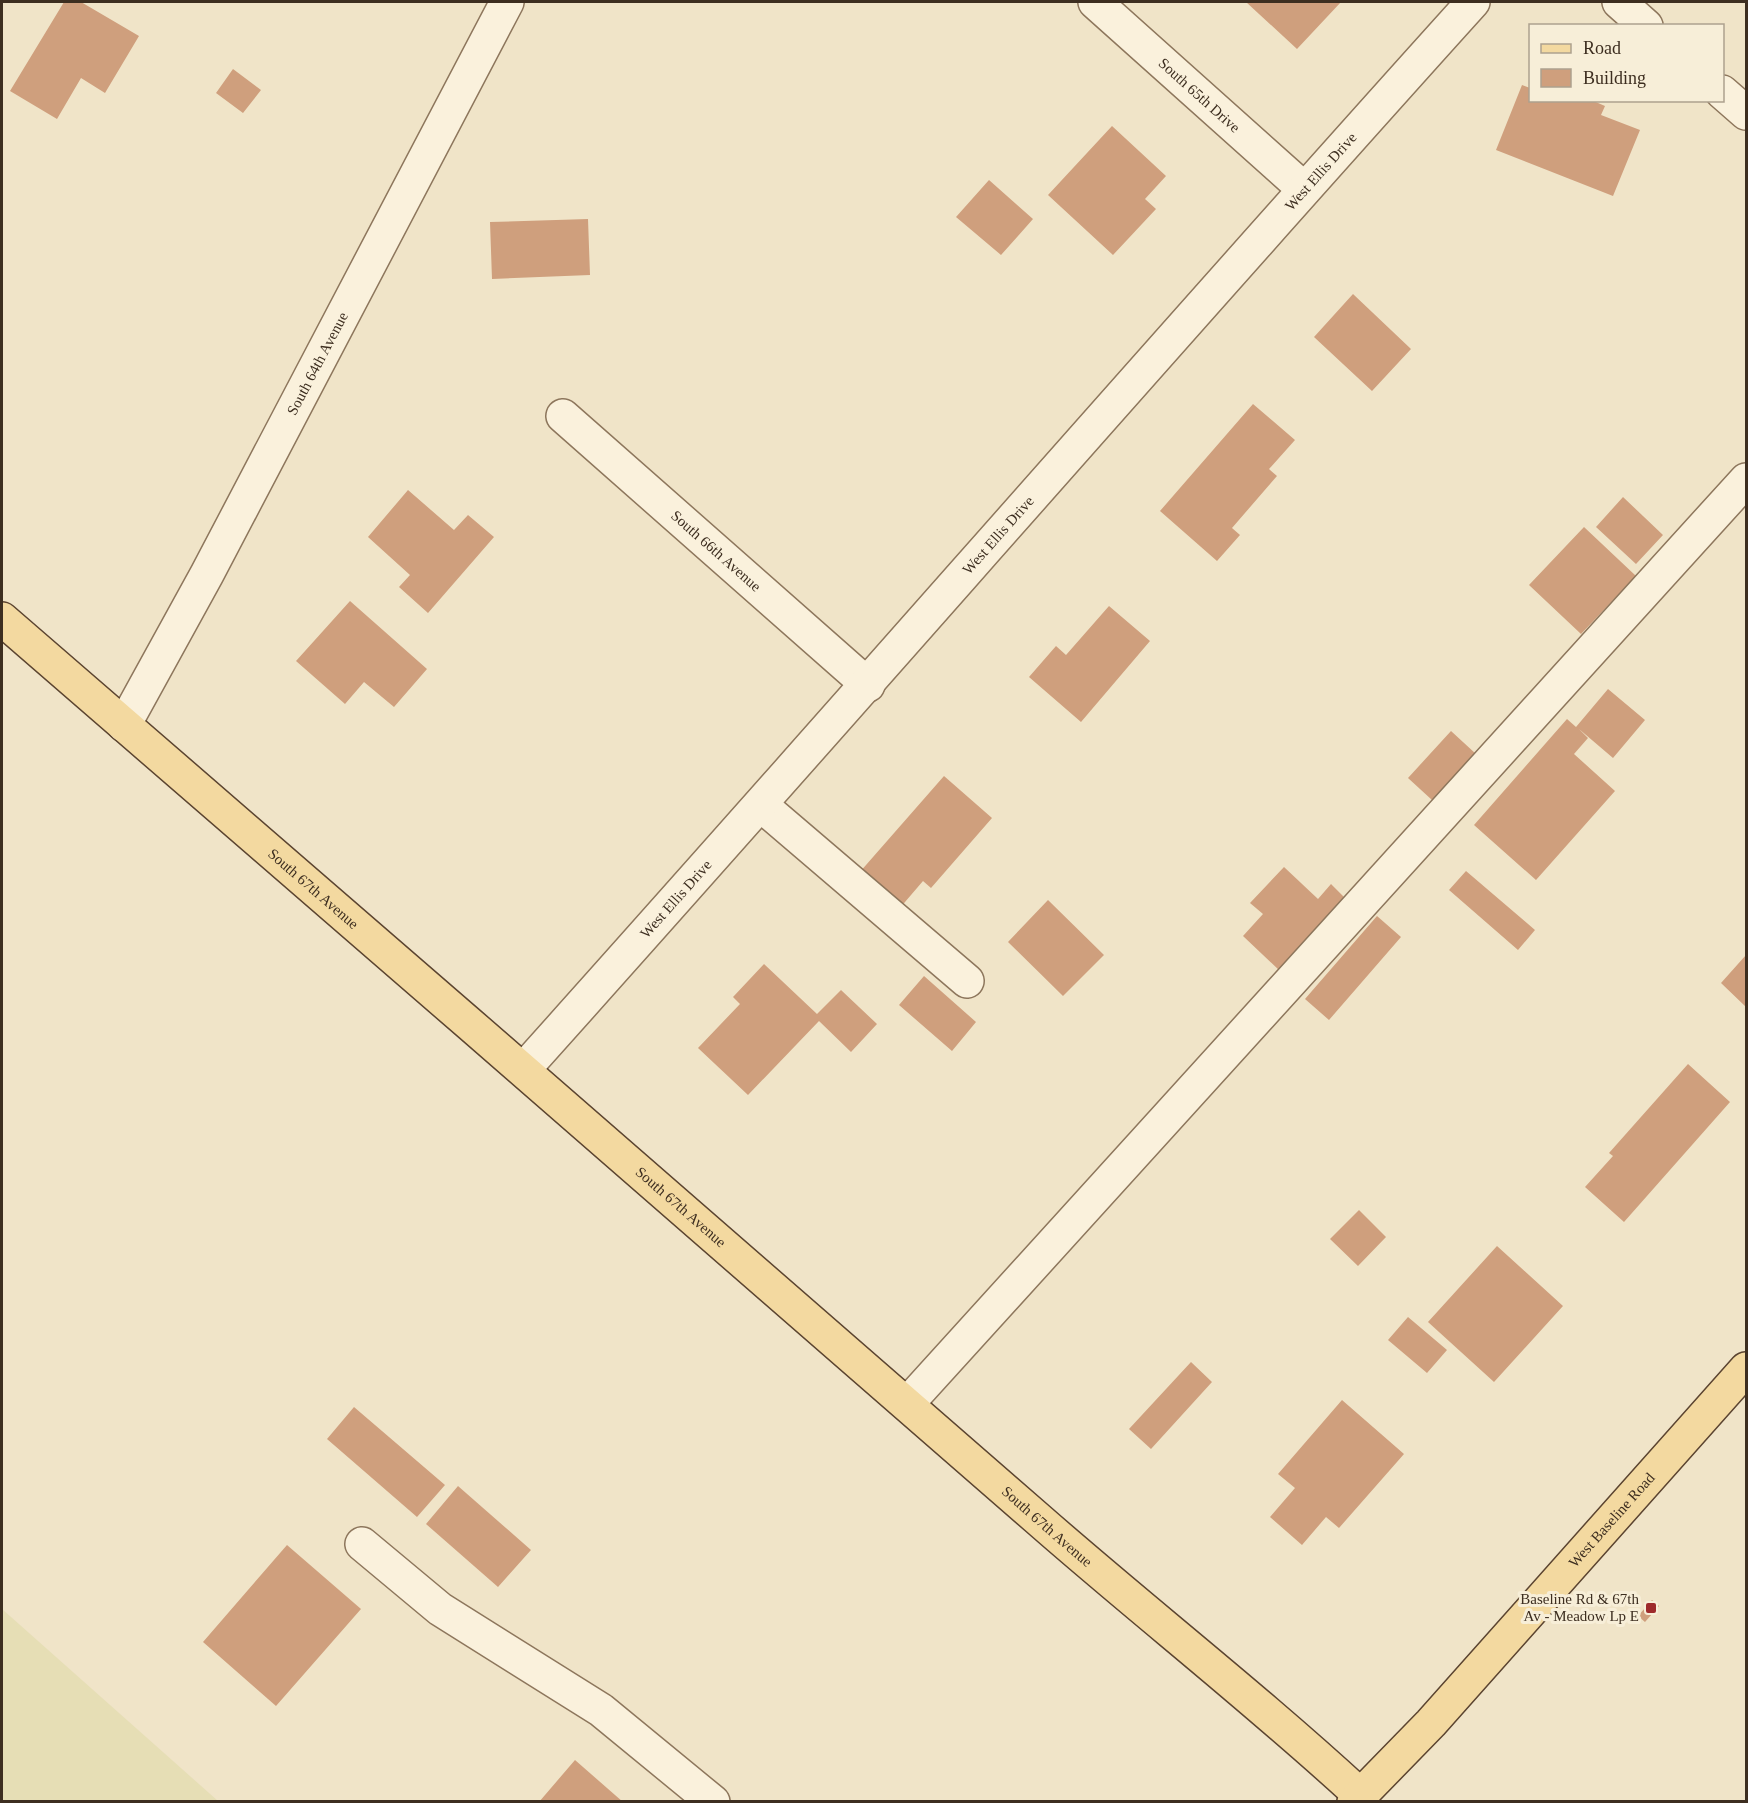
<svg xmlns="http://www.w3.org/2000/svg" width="1748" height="1803" font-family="Georgia,serif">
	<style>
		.farmland { fill: #e6deb5 }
		.building { fill: #cf9f7d }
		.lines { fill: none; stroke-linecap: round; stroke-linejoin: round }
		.minor-casing { stroke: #8d765c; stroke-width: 36 }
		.major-casing { stroke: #5b4430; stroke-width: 36 }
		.minor { stroke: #faf1dc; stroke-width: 33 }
		.major { stroke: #f3d9a0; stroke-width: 33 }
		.poi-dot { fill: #9e2a2b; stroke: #f7eed8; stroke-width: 2 }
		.labels { text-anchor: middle; stroke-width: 6; stroke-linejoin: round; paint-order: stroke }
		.street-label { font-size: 15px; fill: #3d2e20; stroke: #f7eed8 }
		.poi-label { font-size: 15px; fill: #3d2e20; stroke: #f7eed8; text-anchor: end }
	</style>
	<rect width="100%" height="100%" fill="#f0e4c8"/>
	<!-- farmland -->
	<path class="farmland" d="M2,1609l216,192h-216z"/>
	<!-- building -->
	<path class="building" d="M64,2h17l58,34 -34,57 -24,-15 -24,41 -47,-28z
		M1246,2h95l-44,47z
		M233,69l28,21 -18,23 -27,-20z
		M1522,85l8,3v12h61l14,6 -4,9 39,15 -27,66 -117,-46z
		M1112,126l54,50 -21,23 11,10 -43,46 -65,-60z
		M989,180l44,39 -32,36 -45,-38z
		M588,219l2,56 -98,4 -2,-57z
		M1353,294l58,55 -39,42 -58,-54z
		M1253,404l42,36 -26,29 8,7 -45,52 8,7 -23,26 -57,-50z
		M408,490l46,40 14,-15 26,22 -66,76 -29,-26 11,-12 -42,-38z
		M1623,497l40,38 -27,29 -40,-37z
		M1584,527l52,49 -55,58 -52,-49z
		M350,601l77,68 -33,38 -30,-25 -19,22 -49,-43z
		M1109,606l41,35 -69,81 -52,-45 27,-31 10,9z
		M1608,689l37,31 -32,38 -34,-29 9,9 -14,16 41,37 -79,89 -62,-55 93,-106 9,8z
		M1451,731l25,23 -44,46 -24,-22z
		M944,776l48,42 -61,70 -8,-7 -24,28 -40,-36z
		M1284,867l34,32 13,-15 15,15 -66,72 -37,-35 20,-22 -13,-11z
		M1466,871l69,59 -17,20 -69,-60z
		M1048,900l56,55 -41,41 -55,-54z
		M1377,916l24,21 -72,83 -24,-21z
		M1746,955v52l-25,-24z
		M764,964l53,50 24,-24 36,34 -26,28 -32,-31 -71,74 -50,-47 42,-44 -7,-7z
		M924,976l52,46 -24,29 -53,-46z
		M1688,1064l42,38 -106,120 -39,-35 28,-31 -4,-3z
		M1359,1210l27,27 -28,29 -28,-27z
		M1497,1246l66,60 -69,76 -66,-60z
		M1408,1317l39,33 -20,23 -39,-33z
		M1191,1362l21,20 -61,67 -22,-20z
		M1342,1400l62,54 -65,74 -13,-11 -24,28 -32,-28 25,-29 -17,-14z
		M354,1407l91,78 -28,32 -90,-78z
		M458,1486l73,64 -33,37 -72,-63z
		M287,1545l74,64 -85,97 -73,-64z
		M1652,1600l7,6 -14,16 -7,-6z
		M575,1760l48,42h-84z"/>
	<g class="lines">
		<!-- minor casing -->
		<g class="minor-casing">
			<g id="minor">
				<path id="s1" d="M1095,2l209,187"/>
				<path d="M1619,2l27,24"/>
				<path d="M1722,92l24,21"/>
				<path id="s2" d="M563,416l305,269"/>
				<path id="s3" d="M124,725l83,-151 300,-572"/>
				<path d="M761,805l206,176"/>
				<path id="s4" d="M524,1069c318,-354 630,-714 949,-1067"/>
				<path d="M907,1404l839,-924"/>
				<path d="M362,1544l78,65 161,101 112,92"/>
			</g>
		</g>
		<!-- major casing -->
		<g class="major-casing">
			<g id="major">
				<path id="s5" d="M2,619c345,300 693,598 1036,900 106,93 218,180 322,276"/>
				<path id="s6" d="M1354,1802l77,-79 315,-354"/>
			</g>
		</g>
		<!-- minor -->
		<use href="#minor" class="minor"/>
		<!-- major -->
		<use href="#major" class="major"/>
	</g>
	<!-- markers -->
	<rect class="poi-dot" x="1645" y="1602" width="12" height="12" rx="3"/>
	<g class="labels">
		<!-- street labels -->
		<g class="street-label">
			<text dy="5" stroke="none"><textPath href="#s1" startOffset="140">South 65th Drive</textPath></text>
			<text dy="5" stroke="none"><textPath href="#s4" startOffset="1200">West Ellis Drive</textPath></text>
			<text dy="5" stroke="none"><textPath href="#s3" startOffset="410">South 64th Avenue</textPath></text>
			<text dy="5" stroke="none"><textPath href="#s4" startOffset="714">West Ellis Drive</textPath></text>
			<text dy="5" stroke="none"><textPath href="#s2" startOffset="204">South 66th Avenue</textPath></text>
			<text dy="5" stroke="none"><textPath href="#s5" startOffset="412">South 67th Avenue</textPath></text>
			<text dy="5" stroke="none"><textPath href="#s4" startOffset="228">West Ellis Drive</textPath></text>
			<text dy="5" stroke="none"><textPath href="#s5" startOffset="898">South 67th Avenue</textPath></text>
			<text dy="5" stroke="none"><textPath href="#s6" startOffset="382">West Baseline Road</textPath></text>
			<text dy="5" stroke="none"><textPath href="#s5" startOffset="1384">South 67th Avenue</textPath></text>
		</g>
		<!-- poi labels -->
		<g class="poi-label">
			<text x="1639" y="1604">Baseline Rd &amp; 67th<tspan x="1639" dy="17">Av - Meadow Lp E</tspan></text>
		</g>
	</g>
	<!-- border -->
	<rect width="1748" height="1803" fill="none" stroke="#3d2e20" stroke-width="6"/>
	<!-- legend -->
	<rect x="1529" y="24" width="195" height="78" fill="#f7eed8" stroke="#ada18e" stroke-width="1.5"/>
	<rect x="1541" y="44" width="30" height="9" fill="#f3d9a0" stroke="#ada18e" stroke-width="1.5"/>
	<text x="1583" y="54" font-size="18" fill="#3d2e20">Road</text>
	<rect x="1541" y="69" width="30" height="18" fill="#cf9f7d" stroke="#ada18e" stroke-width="1.5"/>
	<text x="1583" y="84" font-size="18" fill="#3d2e20">Building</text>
</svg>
